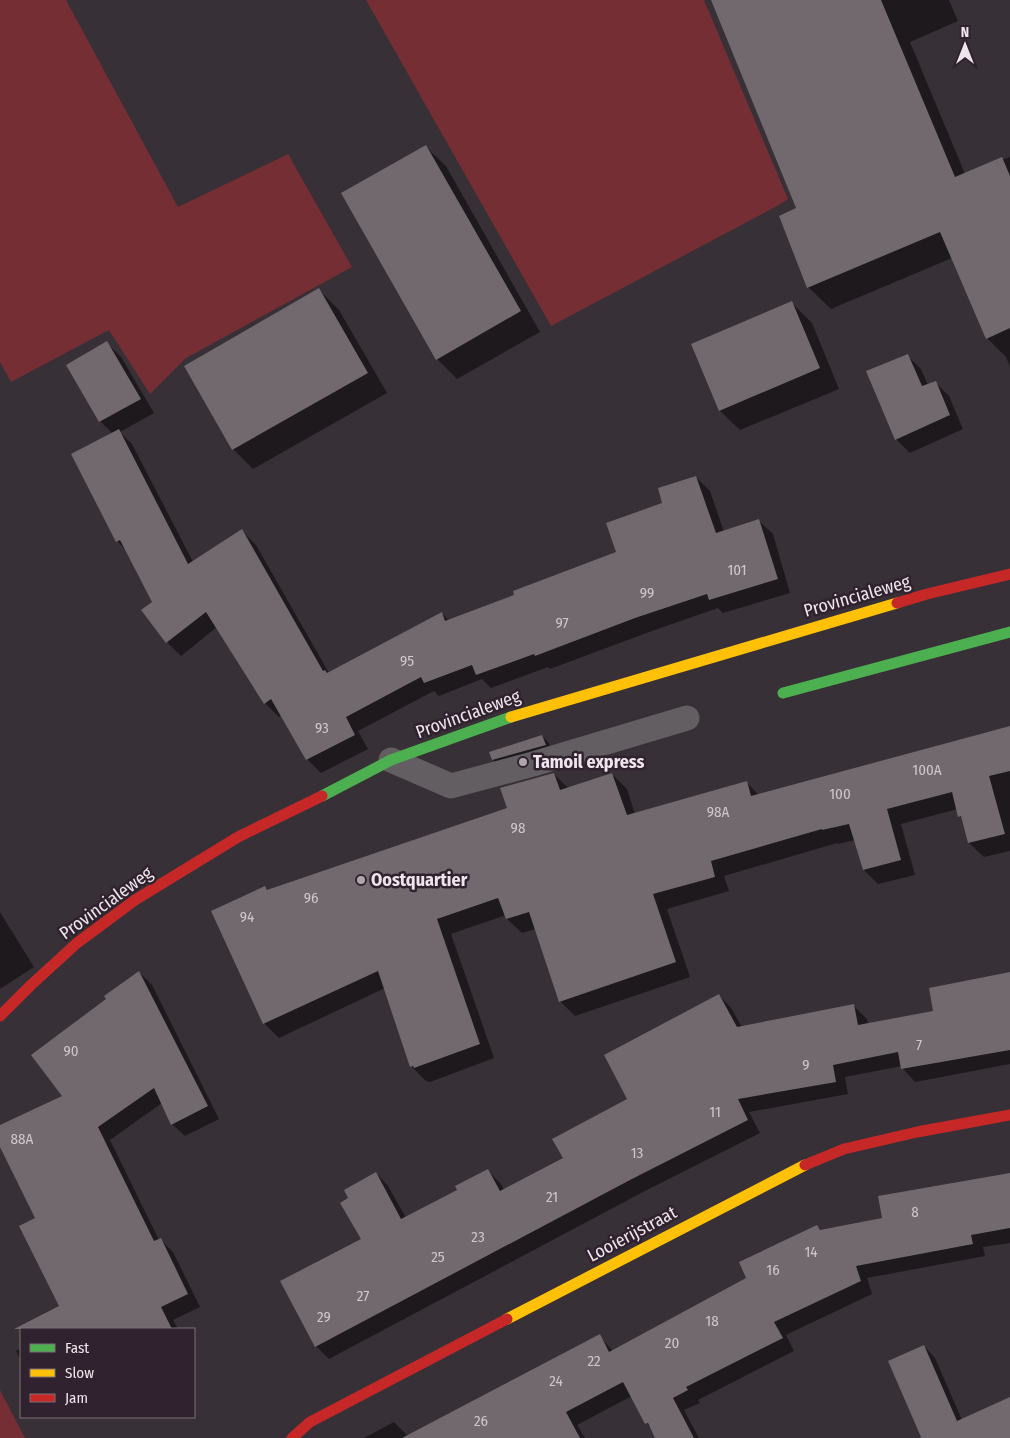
<svg xmlns="http://www.w3.org/2000/svg" width="1010" height="1438" font-family="'Fira Sans Condensed',sans-serif">
	<style>
		.green { fill: #742e34 }
		.shadow { fill: #0007 }
		.building { fill: #71696d }
		.lines { fill: none; stroke-linecap: round; stroke-linejoin: round }
		.lane { stroke: #635e62; stroke-width: 25 }
		.fast { stroke: #4caf50; stroke-width: 11 }
		.slow { stroke: #ffc107; stroke-width: 11 }
		.jam { stroke: #c62828; stroke-width: 11 }
		.poi-dot { fill: #afa6ad; stroke: #31222f; stroke-width: 2 }
		.labels { text-anchor: middle; stroke-width: 5; stroke-linejoin: round; paint-order: stroke }
		.number-label { font-size: 15px; fill: #d0c6cd }
		.street-label { font-size: 18px; fill: #efe5ed; stroke: #31222f }
		.poi-label { font-size: 18px; font-weight: bold; fill: #efe5ed; stroke: #31222f; text-anchor: start }
	</style>
	<rect width="100%" height="100%" fill="#383037"/>
	<!-- green -->
	<path class="green" d="M0,0h66l112,207 110,-53 64,113 -166,91 -36,36 -41,-64 -98,52 -11,-20z
		M366,0h338l84,199 -9,6 -228,121z
		M0,1390l25,48h-25z"/>
	<!-- shadow -->
	<path class="shadow" d="M712,0h237l9,21 -48,21 55,132 45,-17v210l-4,-10 -19,-19 -35,-80 -121,51 -23,-22 -11,-78z
		M426,147l20,19 94,166 -83,47 -20,-20z
		M319,290l20,20 48,83 -134,76 -20,-20z
		M792,303l20,20 27,66 -99,41 -20,-19z
		M107,343l14,14 33,56 -34,19 12,12 61,118 49,-31 14,14 73,128 113,-60 7,8 66,-26 103,-42 46,-49 32,-27 14,14 14,41 35,-11 14,13 17,59 -67,20 -5,-5 -69,24 -99,37 -2,-2 -57,21 -9,-9 -43,17 -5,-5 -76,40 10,18 -47,24 -14,-14 -25,-44 -3,2 -14,-14 -48,-76 -36,29 -14,-14 -14,-40 -26,-51 -10,-10 -4,-107 -13,-13 -33,-55z
		M907,355l14,14 7,16 7,-3 14,14 14,33 -53,24 -14,-14z
		M1010,727v124l-26,6 -15,-14 -6,-24 -3,-3 -2,-7 -57,15 14,51 -37,9 -14,-14 -9,-30 -17,4 -1,-1 -113,33 5,15 -62,18 23,68 -115,39 -15,-15 -24,-72 -14,4 -15,-14 -1,-4 -55,19 43,124 -64,24 -4,-1 -15,-15 -26,-78 -106,50 -15,-15 1,-136 4,4 239,-82 46,-35 15,15 43,-15 15,15 8,25 112,-31 12,12z
		M542,736l7,7 3,9 -52,14 -7,-6z
		M0,912l34,55 -34,22z
		M139,972l13,13 67,134 -34,17 -13,-12 -10,-21 -52,37 49,100 1,-1 13,13 27,55 -27,13 5,9h-143l-4,-7 30,-15 -25,-88 -36,-75v-17l64,-31 43,-97z
		M1010,974v90l-95,18 -12,-13 -1,-3 -57,11 3,17 -99,18 11,21 -117,59 -314,167 -13,-13 47,-106 -13,-42 26,-25 12,13 18,32 53,-27 29,-20 13,13 3,6 61,-31 64,-59 90,-105 12,13 11,19 112,-21 13,13 1,5 66,-12z
		M1010,1174v69l-27,4 2,9 -118,22 5,16 -86,41 8,16 -96,49 2,3 -16,7 15,28h-42l-3,-7 -8,-8 -14,-27 -55,29 8,13h-221l30,-16 14,14 191,-100 14,15 135,-72 69,-52 5,4 61,-12z
		M924,1346l11,12 27,62 48,-21v39h-92l4,-2z
		M21,1348v13l-5,-10z"/>
	<!-- building -->
	<path class="building" d="M711,0h170l74,177 47,-20 8,19v152l-24,11 -46,-107 -133,56 -28,-72 17,-8z
		M426,145l95,166 -85,49 -95,-167z
		M319,288l49,85 -136,77 -48,-84z
		M792,301l28,67 -101,43 -28,-67z
		M107,341l34,58 -42,23 -33,-57z
		M908,354l14,32 14,-5 14,34 -55,25 -29,-69z
		M119,429l69,135 54,-35 81,142 2,-1 2,3 115,-61 3,9 69,-26 -1,-4 103,-39 -10,-29 56,-20 -4,-15 38,-12 20,57 43,-14 19,60 -69,21 -2,-6 -72,24 -100,38 -1,-2 -58,21 -4,-10 -48,18 -3,-6 -75,40 9,18 -49,25 -35,-61 -7,5 -58,-92 -40,31 -25,-33 11,-8 -32,-62 -4,2 -45,-88z
		M1010,726v45l-21,5 16,58 -37,9 -7,-27 -3,1 -6,-25 -65,17 14,51 -38,10 -14,-46 -27,6v-1l-111,32 4,16 -62,17 23,68 -117,40 -30,-90 -23,7 -8,-21 -61,21 43,125 -66,24 -1,-2 -3,1 -32,-96 -115,53 -52,-113 54,-25 2,4 240,-82 -7,-20 54,-15 6,17 52,-17 15,42 120,-34 4,15z
		M542,735l4,10 -54,15 -3,-8z
		M139,971l69,135 -37,19 -17,-37 -56,39 56,114 7,-3 27,56 -27,13 11,22h-158l45,-23 -40,-80 16,-8 -35,-71v-22l62,-29 -31,-41 75,-56 -2,-3z
		M1010,972v78l-109,19 -3,-17 -65,13 3,17 -98,17 10,21 -118,60 -315,167 -35,-66 81,-42 -21,-36 8,-5 -4,-8 32,-18 25,47 56,-29 -2,-4 33,-17 12,22 63,-33 -11,-19 75,-40 -23,-44 115,-61 18,33 117,-23 4,21 75,-14 -4,-23z
		M1010,1173v55l-39,7 2,9 -117,22 5,15 -87,41 9,16 -97,49 2,3 -15,8 21,40h-39l-7,-15 -3,1 -22,-42 -57,30 14,26h-178l198,-104 9,18 137,-74 -7,-16 78,-37 3,5 62,-12 -4,-22z
		M924,1345l33,76 53,-24v41h-91l2,-1 -33,-76z"/>
	<g class="lines">
		<!-- lane -->
		<path class="lane" d="M391,760l60,26 82,-22 154,-46"/>
		<!-- fast -->
		<path class="fast" d="M783,693l227,-61
			M322,796l69,-36 120,-43"/>
		<!-- slow -->
		<path class="slow" d="M511,717l386,-114
			M507,1319l298,-154"/>
		<!-- jam -->
		<path class="jam" d="M897,603l30,-9 83,-20
			M0,1016l31,-31 46,-42 58,-43 103,-63 84,-41
			M805,1165l39,-16 73,-17 93,-17
			M292,1438l18,-16 197,-103"/>
	</g>
	<!-- markers -->
	<g class="poi-dot">
		<circle cx="523" cy="762" r="5"/>
		<circle cx="361" cy="880" r="5"/>
	</g>
	<g class="labels">
		<!-- number labels -->
		<g class="number-label">
			<text x="737" y="575">101</text>
			<text x="647" y="598">99</text>
			<text x="562" y="628">97</text>
			<text x="407" y="666">95</text>
			<text x="322" y="733">93</text>
			<text x="927" y="775">100A</text>
			<text x="840" y="799">100</text>
			<text x="718" y="817">98A</text>
			<text x="518" y="833">98</text>
			<text x="311" y="903">96</text>
			<text x="247" y="922">94</text>
			<text x="919" y="1050">7</text>
			<text x="71" y="1056">90</text>
			<text x="806" y="1070">9</text>
			<text x="715" y="1117">11</text>
			<text x="22" y="1144">88A</text>
			<text x="637" y="1158">13</text>
			<text x="552" y="1202">21</text>
			<text x="915" y="1217">8</text>
			<text x="478" y="1242">23</text>
			<text x="811" y="1257">14</text>
			<text x="438" y="1262">25</text>
			<text x="773" y="1275">16</text>
			<text x="363" y="1301">27</text>
			<text x="324" y="1322">29</text>
			<text x="712" y="1326">18</text>
			<text x="672" y="1348">20</text>
			<text x="594" y="1366">22</text>
			<text x="556" y="1386">24</text>
			<text x="481" y="1426">26</text>
		</g>
		<!-- street labels -->
		<g class="street-label">
			<text transform="translate(857 596) rotate(-16)" y="6">Provincialeweg</text>
			<text transform="translate(468 714) rotate(-20)" y="6">Provincialeweg</text>
			<text transform="translate(106 903) rotate(-36)" y="6">Provincialeweg</text>
			<text transform="translate(632 1234) rotate(-28)" y="6">Looierijstraat</text>
		</g>
		<!-- poi labels -->
		<g class="poi-label">
			<text x="533" y="768">Tamoil express</text>
			<text x="371" y="886">Oostquartier</text>
		</g>
	</g>
	<!-- legend -->
	<rect x="20" y="1328" width="175" height="90" fill="#31222f" stroke="#7d707b"/>
	<rect x="30" y="1344" width="25" height="8" fill="#4caf50" stroke="#7d707b"/>
	<text x="65" y="1353" font-size="15" fill="#efe5ed">Fast</text>
	<rect x="30" y="1369" width="25" height="8" fill="#ffc107" stroke="#7d707b"/>
	<text x="65" y="1378" font-size="15" fill="#efe5ed">Slow</text>
	<rect x="30" y="1394" width="25" height="8" fill="#c62828" stroke="#7d707b"/>
	<text x="65" y="1403" font-size="15" fill="#efe5ed">Jam</text>
	<!-- north arrow -->
	<g transform="translate(965 45)" stroke="#31222f" stroke-width="4" paint-order="stroke">
	<path d="M0-4L9 19L0 12L-9 19Z" fill="#efe5ed"/>
	<text y="-8" font-size="14" font-weight="bold" text-anchor="middle" fill="#efe5ed">N</text>
	</g>
</svg>
